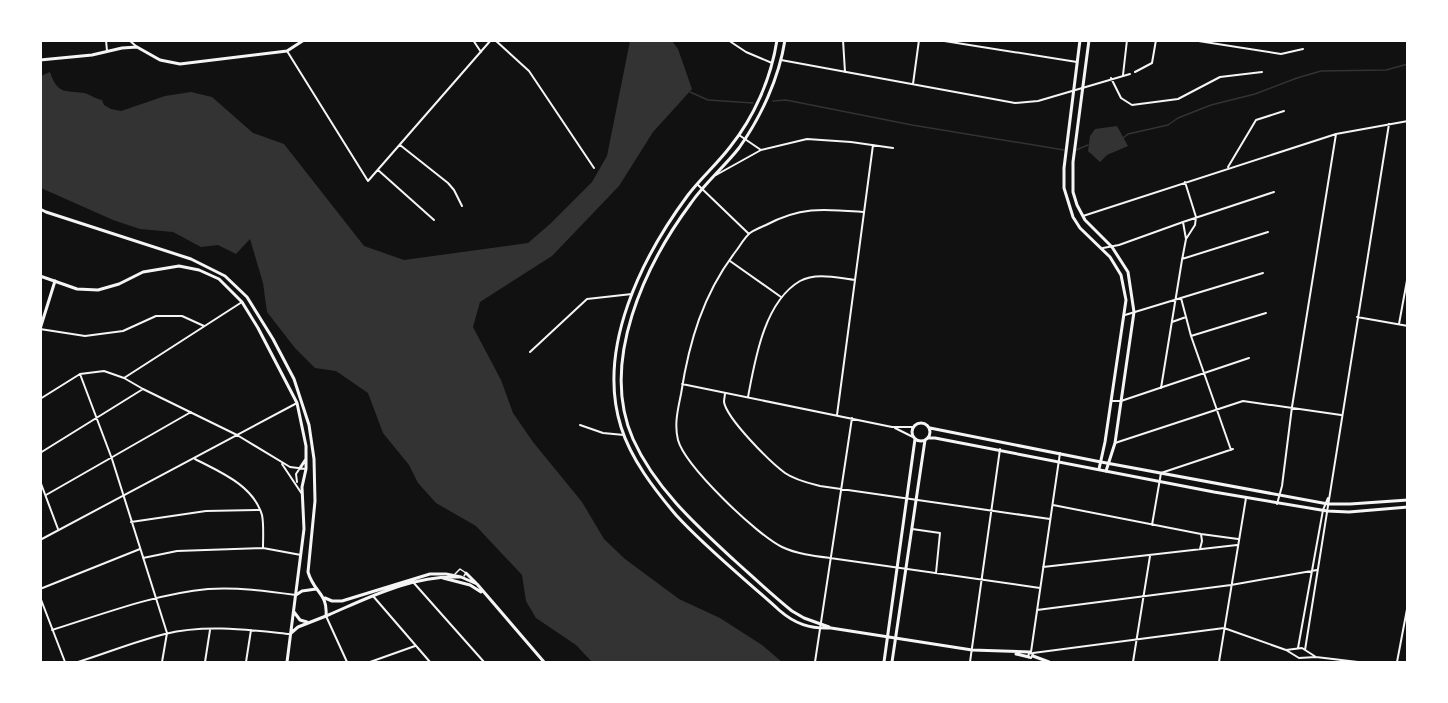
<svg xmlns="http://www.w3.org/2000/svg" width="1448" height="703" font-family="Figtree,sans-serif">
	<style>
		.water { fill: #333 }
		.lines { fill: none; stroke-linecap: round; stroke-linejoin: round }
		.stream { stroke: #333; stroke-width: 1.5 }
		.service { stroke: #f5f5f5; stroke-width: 1.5 }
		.minor { stroke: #f5f5f5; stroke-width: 2 }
		.tertiary { stroke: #f5f5f5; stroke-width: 3 }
		.secondary { stroke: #f5f5f5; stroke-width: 3 }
	</style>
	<rect width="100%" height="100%" fill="#111"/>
	<!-- water -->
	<path class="water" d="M630,41h42l6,8 14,40 -39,43 -34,54 -67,70 -72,46 -7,25 28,53 12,33 20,29 49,60 22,37 21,20 54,40 41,19 42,27 20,17h-190l-16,-17 -40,-27 -10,-17 -4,-26 -46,-49 -40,-23 -18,-20 -9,-18 -26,-32 -15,-40 -32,-22 -21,-3 -20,-20 -28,-36 -4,-29 -13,-44 -14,15 -18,-9 -17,2 -28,-15 -33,-3 -27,-9 -72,-32v-112l9,-4c8,23 14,18 34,21 7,2 12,6 18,7l2,5 7,4 10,2 44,-15 26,-4 21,5 41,36 31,11 80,102 40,14 124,-17 22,-19 42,-42 15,-26z
		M1117,126l11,20 -21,9 -7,7 -12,-11 2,-15 5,-7z"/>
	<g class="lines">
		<!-- stream -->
		<path class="stream" d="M690,92l18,8 45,3
			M773,101l13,-1 126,25 152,25
			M1122,139l6,-5 40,-9 10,-7 33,-13 44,-11 42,-16 24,-7 65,-1 22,-6
			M1076,150l12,-5"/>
		<!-- service -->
		<path class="service" d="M455,574l5,-5 6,4 -2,3"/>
		<!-- minor -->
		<path class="minor" d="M106,40l1,11
			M129,40l8,7
			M473,40l8,12
			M495,40l34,31 65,97
			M728,40l18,12 26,11
			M843,40l2,32
			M938,40l139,22
			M1192,40l89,14 22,-5
			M287,51l81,130 123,-141
			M781,60l234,43 23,-2 92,-27
			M1135,72l17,-9 4,-23
			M1123,75l4,-35
			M1111,78l10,20 11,7 46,-6 42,-22 42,-5
			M913,84l6,-44
			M739,135l22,15
			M400,145l48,38 6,7 8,16
			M1228,167l28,-47 28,-9
			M378,170l56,50
			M716,175l45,-25 46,-11 44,3 42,6
			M697,184l52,50
			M863,212c-38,-3 -62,-6 -97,13 -5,2 -12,5 -16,8 -6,5 -10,13 -14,18 -33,43 -47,91 -55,143 -3,15 -7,30 -3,46 7,26 79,95 104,107 15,7 32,9 48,11l210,30
			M1083,216l253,-82 72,-13
			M1183,222l3,17
			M1103,248l16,-3 64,-23 91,-30
			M1182,259l86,-27
			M730,261l51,36
			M1181,298l10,38 40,114
			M1125,315l138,-42
			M1357,317l51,9
			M1172,322l14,-5
			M1399,324l9,-49
			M40,329l45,7 38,-5 33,-15h26l22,10
			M1191,336l75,-23
			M530,352l57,-53 45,-5
			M80,374l32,85 55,174 -5,29
			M124,378l118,-76
			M682,384l210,43h21
			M1161,388l21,-128 4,-21 9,-14 1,-8 -11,-35
			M725,393c0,3 -1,6 -1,9 3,17 46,60 61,71 10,7 23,10 35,13l230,33
			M748,397c7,-37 16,-95 52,-116 16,-9 38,-3 55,-1
			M40,399l40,-25 24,-3 20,7 19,11 94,46 53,32 16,2
			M1112,401h9l128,-43
			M837,415l36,-270
			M580,425l23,8 21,2
			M895,428l18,9
			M1115,443l128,-42 98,14
			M40,453l103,-64
			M195,459c25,13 58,26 67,56 2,10 1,23 1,33
			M282,464l20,30
			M40,481l18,48
			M297,482l-1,-8 4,-6
			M46,495l145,-83
			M1277,504l5,-18 10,-79 44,-273
			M1053,505l148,29 37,5
			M131,522l75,-11 53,-1
			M1152,525l9,-52 72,-24
			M912,529l28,4 -4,40
			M40,540l257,-137
			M1200,549l2,-8 -1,-7
			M143,558l34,-7 86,-3 38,7
			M1043,567l194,-22
			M413,582l71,80
			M40,589l100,-40
			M373,596l57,66
			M40,597l25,65
			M1037,610l194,-25 86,-15
			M326,616l21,46
			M52,630c51,-16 103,-36 156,-41 29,-2 59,2 88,6
			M1298,648l25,-138 5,-12
			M1286,650l16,-2 14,9
			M1305,650l84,-526
			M1031,652l29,-199
			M1029,653l4,1 -2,4 -3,-1z
			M1033,653l191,-25 62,22 13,8 17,-1 42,5
			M78,662c29,-9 58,-21 87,-28 40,-10 85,-4 125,0
			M205,662l5,-32
			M246,662l5,-32
			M370,662l45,-16
			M815,662l37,-244
			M970,662l30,-213
			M1133,662l17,-106
			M1219,662l27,-164
			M1397,662l11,-58"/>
		<!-- tertiary -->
		<path class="tertiary" d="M777,40c-6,39 -23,77 -47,107 -13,17 -29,31 -42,48 -46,62 -92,153 -67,232 10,32 33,62 55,88 31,34 69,64 103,95 16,14 31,19 52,18l141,22 58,2
			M785,40c-6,38 -24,77 -46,108 -15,19 -34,35 -48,55 -46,62 -92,159 -58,236 22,49 63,86 101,121 19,17 38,35 58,51l12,7 25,9
			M1080,40l-16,128v20l9,29 7,11 30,29 11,18 5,25 -21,142 -6,27
			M1089,40l-16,122v30l4,13 8,15 27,27 16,25 6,40 -19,131 -9,28
			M40,60l52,-5 30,-7 15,-1 23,13 20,4 107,-13 17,-11
			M40,329l15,-48
			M466,573l10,10
			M443,578l27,7 11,7
			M325,598l7,3h10l88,-27h16l15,3 16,7 67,78
			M326,616c42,-18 86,-41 133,-39
			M1016,654l13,3
			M1033,656l16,6"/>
		<!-- secondary -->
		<path class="secondary" d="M40,209l6,3 145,47 34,17 22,21 26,42 21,40 15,46 5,34 1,42 -7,71c6,21 20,21 18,44l-28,11 -8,7
			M40,276l37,13 21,1 21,-6 24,-12 36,-6 20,4 20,9 23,23 16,26 39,75 9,43v23l-4,18 2,42 -17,133
			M912 432a9 9 0 1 1 18 0a9 9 0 1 1-18 0Z
			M930,428l171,34 227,42h22l58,-4
			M928,438h7l279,54 113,19 22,1 59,-5
			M300,468l6,-9
			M296,595l6,-4 14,-2
			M294,612l6,8 7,2
			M884,662l31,-223
			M892,662l33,-222"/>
	</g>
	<!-- border -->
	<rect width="1448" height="703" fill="none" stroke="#ffffff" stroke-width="84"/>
</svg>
